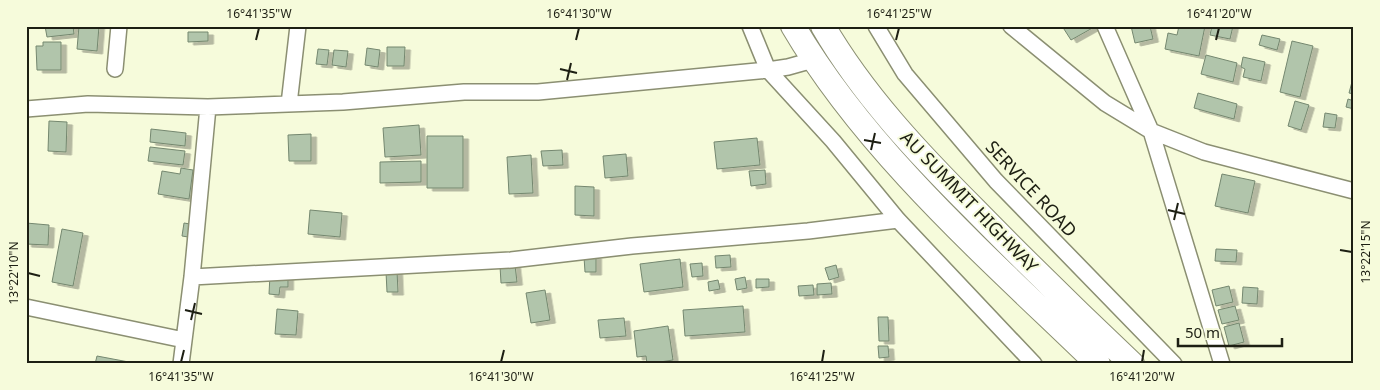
<svg xmlns="http://www.w3.org/2000/svg" width="1380" height="390" font-family="'Noto Sans',sans-serif">
	<style>
		.building { fill: #b1c5ab; stroke: #74876f; filter: url(#shadow) }
		.lines { fill: none; stroke-linecap: round; stroke-linejoin: round }
		.minor-casing { stroke: #8b8f72; stroke-width: 18 }
		.primary-casing { stroke: #8b8f72; stroke-width: 26 }
		.minor { stroke: #fff; stroke-width: 15 }
		.primary { stroke: #fff; stroke-width: 24 }
		.ticks { fill: none; stroke: #1d1f13; stroke-width: 2 }
		.labels { text-anchor: middle; stroke-width: 4; stroke-linejoin: round; paint-order: stroke }
		.street-label { font-size: 18px; fill: #1d1f13; stroke: #f6fbdb }
		.neatline { fill: none; stroke: #1d1f13; stroke-width: 2 }
		.ticks-label { font-size: 12px; text-anchor: middle; fill: #1d1f13 }
	</style>
	<defs>
		<filter id="shadow"><feDropShadow dx="5.5" dy="3" stdDeviation="0" flood-color="#0004"/></filter>
	</defs>
	<rect width="100%" height="100%" fill="#f6fbdb"/>
	<!-- building -->
	<path class="building" d="M45,26h28l1,8 -27,3z
		M79,26h20l-2,25 -20,-2z
		M1062,26h34l-25,14z
		M1131,26h19l3,13 -18,4z
		M1179,26h26l-6,30 -34,-7 3,-16 9,2z
		M1212,26h21l-3,13 -20,-4z
		M188,32h20v9l-20,1z
		M1262,35l18,4 -3,11 -18,-5z
		M1292,41l21,5 -13,51 -20,-5z
		M43,42h18v28h-24l-1,-24h7z
		M387,47h18l-1,19h-17z
		M367,48l13,2 -2,17 -13,-2z
		M318,49l11,1 -2,15 -11,-1z
		M334,50l14,1 -2,16 -14,-2z
		M1206,55l31,8 -4,19 -32,-8z
		M1243,57l22,5 -4,19 -18,-4 2,-8 -4,-2z
		M1353,78h1v16l-5,-1z
		M1198,93l39,11 -3,15 -40,-11z
		M1348,99l6,2v8l-8,-2z
		M1295,101l14,4 -8,25 -13,-4z
		M1325,113l12,2 -2,13 -12,-1z
		M49,121l18,1 -1,30 -18,-1z
		M419,125l2,30 -36,2 -2,-29z
		M151,129l35,4 -1,13 -35,-4z
		M311,134v27h-22l-1,-26z
		M427,136h36v52h-36z
		M757,138l3,27 -43,4 -3,-27z
		M150,147l35,4 -2,14 -35,-4z
		M562,150l1,15 -20,1 -2,-15z
		M626,154l2,22 -23,2 -2,-22z
		M531,155l2,38 -24,1 -2,-37z
		M421,161v21l-41,1v-21z
		M181,168l12,2 -4,29 -31,-5 4,-23 18,3z
		M765,170l1,14 -15,2 -2,-15z
		M1222,174l33,7 -7,32 -33,-7z
		M575,186l19,1v29l-19,-1z
		M310,210l32,3 -2,24 -32,-3z
		M26,223l23,2 -1,20 -22,-1z
		M184,223l12,2 -2,13 -12,-2z
		M62,229l21,4 -10,53 -21,-4z
		M1216,249l21,1 -1,12 -21,-1z
		M730,255l1,12 -15,1 -1,-12z
		M596,256v16h-11l-1,-15z
		M680,259l3,28 -39,5 -4,-28z
		M702,263l1,13 -11,1 -2,-13z
		M515,265l2,17 -16,1 -1,-17z
		M836,265l3,12 -10,3 -4,-12z
		M397,271l1,21h-11l-1,-20z
		M270,275l18,1v11h-8l-1,8 -10,-1z
		M745,277l2,11 -10,2 -2,-11z
		M756,279h13v8l-13,1z
		M718,280l2,9 -11,2 -1,-9z
		M831,283l1,11 -15,1v-11z
		M813,285l1,10 -15,1 -1,-10z
		M1229,286l4,16 -17,4 -4,-16z
		M1243,287l15,1 -1,16 -15,-1z
		M545,290l5,30 -19,3 -5,-30z
		M743,306l2,26 -60,4 -2,-26z
		M1235,306l4,14 -17,4 -4,-14z
		M277,309l21,2 -2,24 -21,-1z
		M878,317h10l1,24h-10z
		M624,318l2,18 -26,2 -2,-18z
		M1239,323l5,19 -15,4 -5,-19z
		M668,326l5,34 -26,4 -1,-8 -9,1 -3,-26z
		M878,346h10l1,11 -10,1z
		M97,356l37,7v1h-39z"/>
	<g class="lines">
		<!-- minor casing -->
		<g class="minor-casing">
			<path id="minor" d="M750,26l18,44 65,71 65,79 136,144
				M876,26l29,48 91,107 178,183
				M1011,26l94,77 46,28 53,21 150,39
				M1105,26l46,105 71,233
				M115,69l4,-43
				M289,104l9,-78
				M26,109l62,-5 120,3 135,-5 121,-10h74l230,-22 20,-3 25,-7
				M192,277l319,-17 121,-14 176,-15 90,-11
				M26,307l158,33
				M181,364l11,-87 16,-170"/>
		</g>
		<!-- primary casing -->
		<g class="primary-casing">
			<path id="primary" d="M793,26c75,128 199,235 305,338
				M823,26c40,69 96,128 152,184 51,52 103,103 157,154"/>
		</g>
		<!-- minor -->
		<use href="#minor" class="minor"/>
		<!-- primary -->
		<use href="#primary" class="primary"/>
	</g>
	<!-- ticks -->
	<path class="ticks" d="M256,40l3,-12M576,40l3,-12M896,40l3,-12M1216,40l3,-12M560,69l17,4M567,80l4,-17M864,140l17,3M871,150l4,-17M1168,210l17,4M1174,220l4,-17M1340,250l12,2M28,273l12,3M185,310l17,4M191,320l4,-17M181,362l3,-12M501,362l3,-12M822,362l2,-12M1142,362l2,-12"/>
	<g class="labels">
		<!-- street labels -->
		<g class="street-label">
			<text transform="translate(1031 189) rotate(47)" y="6">SERVICE ROAD</text>
			<text transform="translate(969 202) rotate(46)" y="6">AU SUMMIT HIGHWAY</text>
		</g>
	</g>
	<!-- border -->
	<rect width="1380" height="390" fill="none" stroke="#f6fbdb" stroke-width="55"/>
	<!-- scale -->
	<path d="M1178 338v8h104v-8" fill="none" stroke="#1d1f13" stroke-width="2.5"/>
	<text x="1185" y="338" font-size="15" fill="#1d1f13" stroke="#f6fbdb" stroke-width="4" paint-order="stroke">50 m</text>
	<rect x="28" y="28" width="1324" height="334" class="neatline"/>
	<g class="ticks-label">
		<text x="259" y="18">16°41'35"W</text>
		<text x="579" y="18">16°41'30"W</text>
		<text x="899" y="18">16°41'25"W</text>
		<text x="1219" y="18">16°41'20"W</text>
		<text transform="translate(1366 252) rotate(-90)" y="4">13°22'15"N</text>
		<text transform="translate(14 273) rotate(-90)" y="4">13°22'10"N</text>
		<text x="181" y="381">16°41'35"W</text>
		<text x="501" y="381">16°41'30"W</text>
		<text x="822" y="381">16°41'25"W</text>
		<text x="1142" y="381">16°41'20"W</text>
	</g>
</svg>
